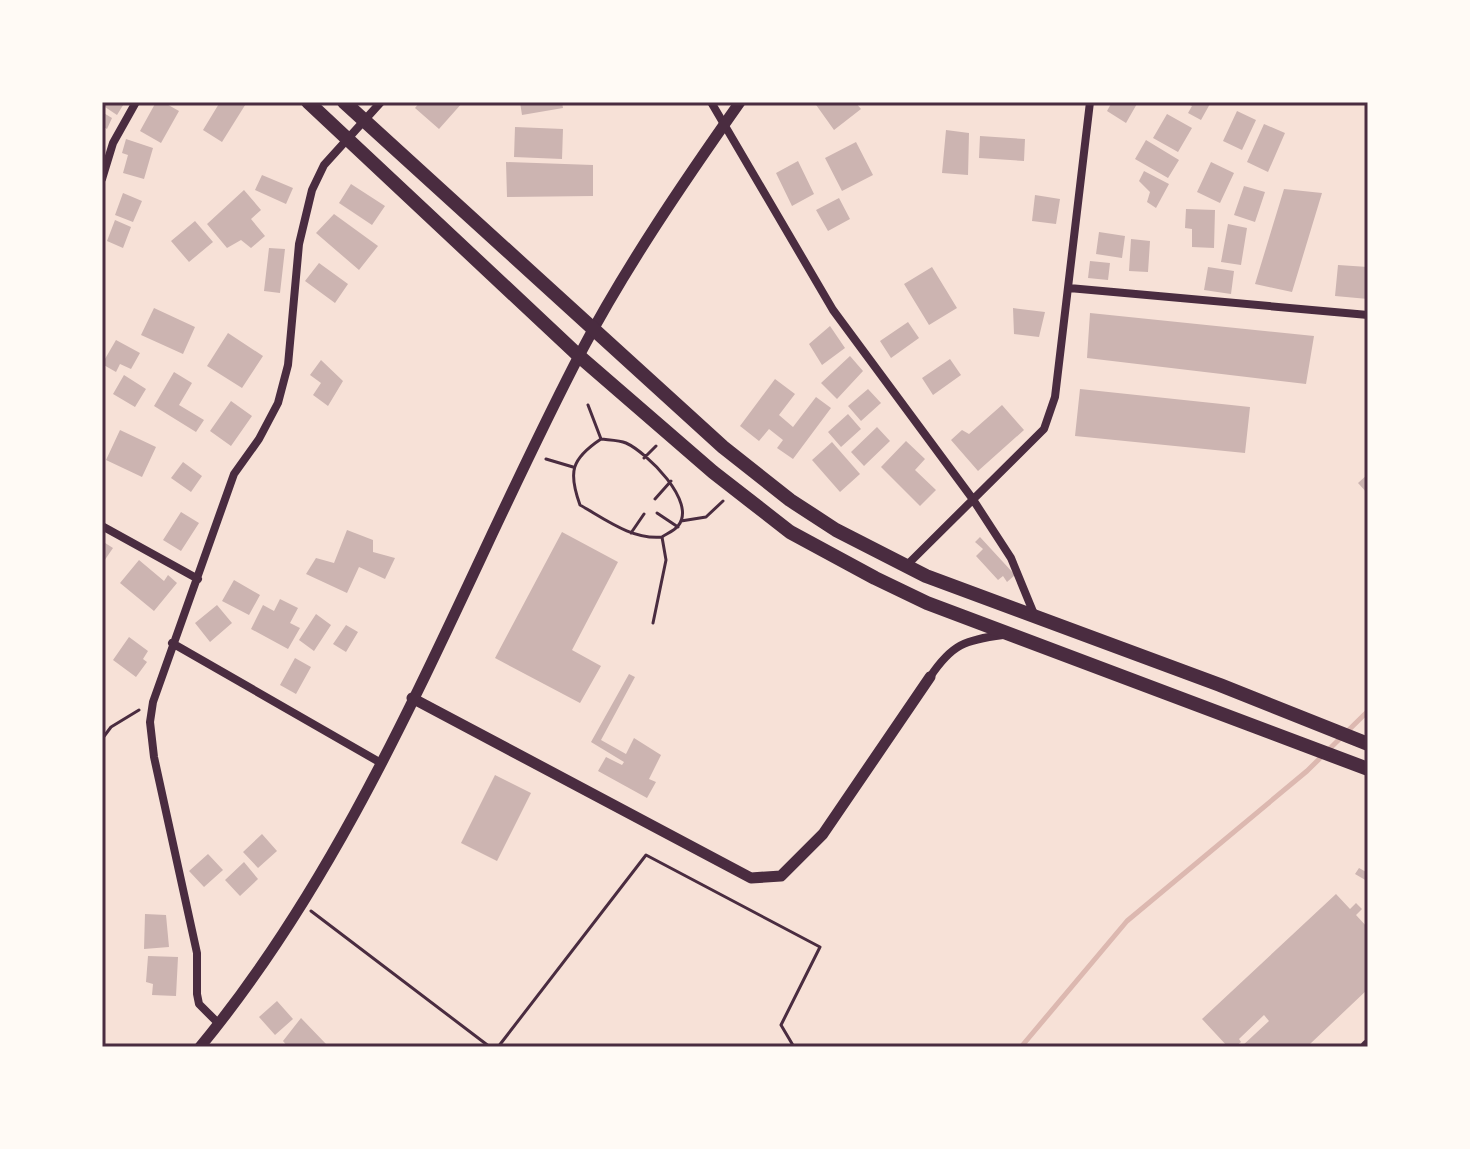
<svg xmlns="http://www.w3.org/2000/svg" width="1470" height="1149" font-family="'Varela Round',sans-serif">
	<style>
		.lines { fill: none; stroke-linecap: round; stroke-linejoin: round }
		.stream { stroke: #dcb8b0; stroke-width: 5 }
		.building { fill: #ccb4b1 }
		.path { stroke: #4a2c40; stroke-width: 3 }
		.minor { stroke: #4a2c40; stroke-width: 8 }
		.tertiary { stroke: #4a2c40; stroke-width: 11 }
		.secondary { stroke: #4a2c40; stroke-width: 12 }
		.trunk { stroke: #4a2c40; stroke-width: 14 }
		.neatline { fill: none; stroke: #4a2c40; stroke-width: 3 }
	</style>
	<rect width="100%" height="100%" fill="#f7e1d7"/>
	<g class="lines">
		<!-- stream -->
		<path class="stream" d="M1021,1047l106,-126 180,-150 61,-60"/>
	</g>
	<!-- building -->
	<path class="building" d="M102,102h23l-8,13 -15,-10z
		M156,102h7l16,9 -18,32 -21,-12z
		M220,102h27l-25,40 -19,-12z
		M420,102h43l-24,27 -24,-21z
		M520,102h42l1,6 -41,7z
		M814,102h41l6,7 -27,21z
		M1112,102h26l-12,21 -19,-12z
		M1184,102h27l-10,18 -13,-7 4,-7z
		M1237,111l19,9 -14,30 -19,-9z
		M102,112l10,6 -5,11 -5,-3z
		M1167,114l25,14 -14,24 -25,-14z
		M1264,124l21,9 -17,39 -21,-10z
		M515,127l48,2 -1,30 -48,-2z
		M946,130l23,3 -1,42 -26,-2z
		M980,136l45,3 -1,22 -45,-3z
		M126,139l27,9 -9,31 -21,-6 5,-18 -6,-2z
		M1146,140l33,20 -11,18 -33,-19z
		M856,142l17,33 -31,16 -17,-33z
		M798,161l16,33 -22,12 -16,-33z
		M506,162l87,3v31l-86,1z
		M1211,162l23,11 -14,30 -23,-11z
		M1144,171l25,13 -13,24 -9,-6 3,-10 -11,-11z
		M262,175l31,13 -7,16 -31,-14z
		M351,184l34,22 -13,19 -33,-22z
		M1244,186l21,6 -10,30 -21,-7z
		M1284,189l38,4 -30,99 -37,-8z
		M244,190l17,20 -10,9 14,17 -14,12 -10,-8 -14,8 -20,-24z
		M123,193l19,8 -9,21 -18,-7z
		M1035,195l25,4 -4,25 -24,-3z
		M839,198l11,21 -22,12 -12,-21z
		M1186,209l29,1 -1,38 -22,-1v-18l-7,-1z
		M334,214l44,32 -19,24 -43,-37z
		M115,220l16,7 -8,21 -16,-7z
		M195,221l18,21 -24,20 -18,-21z
		M1228,224l19,4 -6,37 -20,-3z
		M1099,232l26,4 -3,22 -26,-4z
		M1131,239l19,2 -2,31 -19,-1z
		M269,248l16,1 -5,44 -16,-2z
		M1090,261l20,2 -2,17 -20,-2z
		M319,263l29,21 -13,19 -30,-22z
		M1338,265l30,2v32l-33,-3z
		M932,267l25,41 -28,17 -25,-41z
		M1208,267l26,4 -3,23 -27,-4z
		M154,308l41,19 -12,27 -42,-19z
		M1013,308l32,4 -6,25 -25,-3z
		M1090,313l224,23 -8,48 -219,-26z
		M908,322l11,16 -28,20 -11,-17z
		M830,326l15,22 -23,17 -13,-21z
		M228,333l35,23 -21,32 -35,-22z
		M116,340l24,13 -9,16 -11,-5 -4,8 -14,-8z
		M850,356l13,15 -26,28 -16,-16z
		M950,359l11,16 -28,20 -11,-17z
		M321,360l22,21 -15,25 -15,-11 8,-12 -11,-8z
		M174,372l18,11 -13,22 25,15 -8,12 -42,-26z
		M124,375l22,14 -11,18 -22,-13z
		M775,379l20,15 -16,21 14,12 23,-30 15,11 -38,51 -16,-11 6,-8 -14,-11 -10,12 -19,-15z
		M868,389l13,14 -20,18 -13,-15z
		M1080,389l170,18 -5,46 -170,-17z
		M231,401l21,15 -21,30 -21,-15z
		M1002,405l22,25 -46,41 -27,-31 11,-10 7,4z
		M848,414l13,15 -20,18 -13,-15z
		M877,427l13,14 -26,25 -13,-14z
		M120,430l36,17 -14,30 -36,-17z
		M906,441l19,18 -10,11 21,20 -16,16 -39,-39z
		M832,442l28,32 -20,18 -28,-32z
		M183,462l19,14 -11,16 -20,-14z
		M1368,474v20l-10,-11z
		M181,512l18,11 -18,28 -18,-11z
		M347,530l26,10v12l22,6 -10,21 -26,-12 -12,26 -41,-19 10,-16 18,5z
		M562,532l56,30 -46,88 29,16 -21,37 -85,-45z
		M980,537l35,38 -8,7 -4,-6 -5,4 -22,-24 7,-7 -8,-7z
		M102,541l11,7 -11,16z
		M139,560l25,21 4,-6 9,8 -23,28 -34,-28z
		M234,580l26,15 -11,20 -27,-14z
		M280,599l18,9 -8,15 10,5 -12,21 -37,-20 12,-24 11,6z
		M217,605l15,18 -22,19 -15,-19z
		M316,614l15,11 -17,26 -15,-11z
		M346,625l12,7 -12,20 -13,-8z
		M129,637l19,14 -5,8 4,3 -11,15 -23,-17z
		M295,658l16,9 -15,27 -16,-9z
		M629,674l6,3 -34,63 25,14 8,-16 27,17 -12,24 7,3 -9,16 -49,-27 8,-14 16,8 2,-3 -33,-20z
		M495,775l36,18 -34,68 -36,-18z
		M262,834l15,17 -19,17 -15,-16z
		M208,854l15,16 -19,17 -15,-16z
		M244,862l14,17 -18,17 -15,-16z
		M1359,868l9,5 -1,8 -12,-7z
		M1336,894l14,15 6,-6 6,6 -6,6 12,13v61l-58,55 3,3h-72l28,-26 -5,-6 -25,24 2,3 -6,5h-7l-26,-28z
		M145,914l21,1 3,32 -25,2z
		M148,956l30,1 -2,39 -24,-1 1,-11 -7,-2z
		M277,1001l16,18 -18,16 -16,-18z
		M301,1018l25,26 -3,3h-35l-5,-6z"/>
	<g class="lines">
		<!-- path -->
		<path class="path" d="M588,405l13,34c-30,20 -33,33 -21,66 25,14 52,35 82,32l4,23 -13,63
			M601,439c7,1 18,1 25,4 20,9 72,59 52,83 -4,5 -12,8 -16,11
			M644,458l12,-12
			M546,459l27,8
			M655,499l16,-18
			M657,513l21,14
			M681,521l25,-4 17,-16
			M631,533l13,-19
			M102,739l9,-12 28,-17
			M311,911l179,136
			M498,1047l148,-192 174,92 -39,78 13,22"/>
		<!-- minor -->
		<path class="minor" d="M711,102l122,208 139,188 39,60 23,56
			M102,179l11,-36 23,-41
			M1069,288l299,27
			M102,526l96,53
			M905,567l139,-138 11,-32 35,-295
			M172,643l209,120
			M930,677c22,-33 35,-37 73,-42
			M219,1024l-20,-20 -2,-10v-41l-43,-196 -4,-35 3,-20 81,-228 25,-35 19,-36 10,-38 11,-121 13,-54 12,-25 57,-63"/>
		<!-- tertiary -->
		<path class="tertiary" d="M412,698l339,180 30,-2 42,-42 107,-157
			M200,1047c169,-205 259,-461 381,-695 44,-84 104,-172 159,-250"/>
		<!-- secondary -->
		<path class="secondary" d="M1366,1047l2,-2"/>
		<!-- trunk -->
		<path class="trunk" d="M308,102l271,254 134,116 77,60 85,46 52,25 441,166
			M344,102l379,345 67,53 46,30 90,46 294,109 148,59"/>
	</g>
	<!-- border -->
	<rect width="1470" height="1149" fill="none" stroke="#fffaf5" stroke-width="208"/>
	<rect x="104" y="104" width="1262" height="941" class="neatline"/>
</svg>
